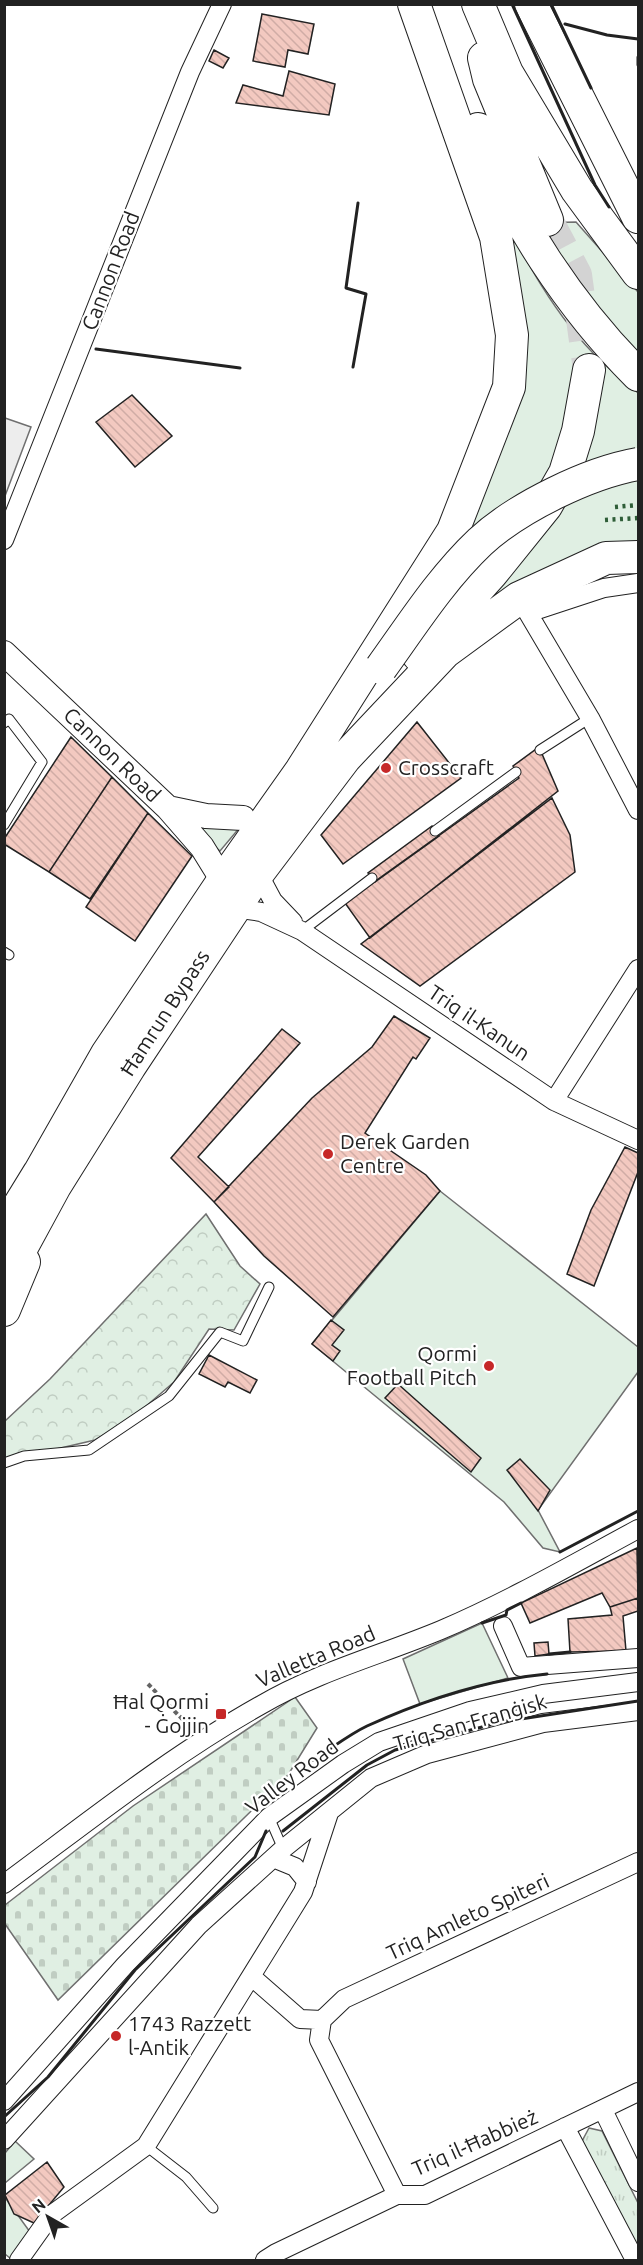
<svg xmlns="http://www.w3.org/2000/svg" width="643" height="2265" font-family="Ubuntu,sans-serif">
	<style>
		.grass { fill: #e0efe3; stroke: #6f6f6f; stroke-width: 1.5 }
		.forest { fill: url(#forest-crowns); stroke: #6f6f6f; stroke-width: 1.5 }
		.cemetery { fill: url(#cemetery-stones); stroke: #6f6f6f; stroke-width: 1.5 }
		.park { fill: url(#park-tufts); stroke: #6f6f6f; stroke-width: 1.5 }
		.parking { fill: #ededed; stroke: #6f6f6f; stroke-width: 1.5 }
		.building { fill: url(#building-back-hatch); stroke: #222; stroke-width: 1.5 }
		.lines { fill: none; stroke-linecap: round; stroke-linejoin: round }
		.highway-tunnel { stroke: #d3d3d3; stroke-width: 32; stroke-dasharray: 32 16; stroke-linecap: butt }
		.lane-casing { stroke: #222; stroke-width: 11 }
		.street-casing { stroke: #222; stroke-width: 20 }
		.secondary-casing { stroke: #222; stroke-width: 26 }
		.highway-casing { stroke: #222; stroke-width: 34 }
		.path { stroke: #646464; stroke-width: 4; stroke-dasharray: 4.5 3; stroke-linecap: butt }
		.lane { stroke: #fff; stroke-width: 9 }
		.street { stroke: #fff; stroke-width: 18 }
		.secondary { stroke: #fff; stroke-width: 24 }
		.highway { stroke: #fff; stroke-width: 32 }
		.highway-bridge-casing { stroke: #222; stroke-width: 34; stroke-linecap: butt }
		.highway-bridge { stroke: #fff; stroke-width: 32 }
		.hedge { stroke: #2f5e38; stroke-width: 4.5; stroke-dasharray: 3 4.5; stroke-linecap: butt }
		.wall { stroke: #222; stroke-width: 3 }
		.poi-dot { fill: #c62828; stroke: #fff; stroke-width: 2 }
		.labels { text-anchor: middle; stroke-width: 4.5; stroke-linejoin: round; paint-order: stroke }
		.street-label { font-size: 21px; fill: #222; stroke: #fff }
		.poi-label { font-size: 21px; fill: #222; stroke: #fff; text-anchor: start }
	</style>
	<defs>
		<pattern id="forest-crowns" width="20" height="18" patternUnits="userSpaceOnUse" patternTransform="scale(1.5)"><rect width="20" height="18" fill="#e0efe3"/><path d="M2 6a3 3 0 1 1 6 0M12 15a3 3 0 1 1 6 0" fill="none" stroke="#c0cdc2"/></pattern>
		<pattern id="cemetery-stones" width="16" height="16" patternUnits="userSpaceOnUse" patternTransform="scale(1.5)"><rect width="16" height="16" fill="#e0efe3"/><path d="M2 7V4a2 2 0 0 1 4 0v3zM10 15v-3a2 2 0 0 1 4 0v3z" fill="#c0cdc2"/></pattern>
		<pattern id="park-tufts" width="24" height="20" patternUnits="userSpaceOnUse" patternTransform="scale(1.5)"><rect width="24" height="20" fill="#e0efe3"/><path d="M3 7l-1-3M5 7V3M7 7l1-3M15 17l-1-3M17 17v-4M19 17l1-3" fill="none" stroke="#c0cdc2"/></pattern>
		<pattern id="building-back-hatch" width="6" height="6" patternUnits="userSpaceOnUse" patternTransform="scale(1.5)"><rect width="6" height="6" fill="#f3c9c0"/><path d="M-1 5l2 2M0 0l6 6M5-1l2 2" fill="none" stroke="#d0aca5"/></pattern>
	</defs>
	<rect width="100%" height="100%" fill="#fff"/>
	<!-- grass -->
	<path class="grass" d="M483,178c33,63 65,132 117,182 12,12 26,22 38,33v57l-174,91 49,-136z
		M576,222l62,70v68l-16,-17 -87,-120z
		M638,475v74l-175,71 106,-124z
		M189,824l52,2 -21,25z
		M440,1191l198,156v25l-100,138 22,42 -17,-4 -39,-46 -192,-158z
		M482,1623l26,55 -88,26 -17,-45z
		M15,2141l19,18 -29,24v-30z
		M4,2196l26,36 -19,27 -6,-5z"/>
	<!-- forest -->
	<path class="forest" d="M206,1214l34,52 20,18 -26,46 -25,-1 -35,53 -44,38 -35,20 -90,21v-40l45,-42z"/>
	<!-- cemetery -->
	<path class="cemetery" d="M295,1697l22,31 -29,47 -230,225 -53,-76v-19l128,-99z"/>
	<!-- park -->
	<path class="park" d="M589,2128l13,3 36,72v45l-57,-105z"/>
	<!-- parking -->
	<path class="parking" d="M5,418l26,9 -26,69 -1,-78z"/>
	<!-- building -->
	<path class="building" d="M262,14l52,10 -6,30 -20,-4 -3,17 -32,-6z
		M214,50l15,8 -6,10 -14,-7z
		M289,71l46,13 -6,31 -93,-12 7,-18 40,11z
		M132,395l40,41 -37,31 -39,-45z
		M417,722l44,56 -118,86 -22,-29z
		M71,737l41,40 -63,95 -45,-28v-5z
		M539,747l19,44 -188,147 -25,-35 174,-125 -6,-12z
		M112,777l36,36 -58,86 -41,-27z
		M552,798l18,37 5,37 -155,114 -59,-42z
		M148,813l44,43 -57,85 -49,-34z
		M432,826l7,10 -64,46 -7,-9z
		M394,1016l36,22 -14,21 -3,-2 -48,76 61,42 14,16 -107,126 -69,-61 -50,-54 98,-104 60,-51z
		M282,1029l18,14 -102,114 31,30 -15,15 -43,-44z
		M625,1147l13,6v19l-44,114 -27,-12 24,-64z
		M331,1320l13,10 -12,15 8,6 -7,10 -21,-17z
		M209,1355l48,25 -7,13 -22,-11 -3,5 -26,-13z
		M398,1384l83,74 -10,14 -86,-74z
		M520,1459l30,31 -12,21 -31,-41z
		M637,1548l1,50 -28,9 -8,-14 -72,30 -9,-20z
		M638,1598v13l-15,5 3,35 -56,1 -2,-33 44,-4 -2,-8z
		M548,1642l1,12 -14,2 -1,-13z
		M47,2162l17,25 -30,36 -20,-9 -9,-19z"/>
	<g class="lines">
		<!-- highway-tunnel -->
		<path class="highway-tunnel" d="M547,220l29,55 13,95"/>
		<!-- lane casing -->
		<g class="lane-casing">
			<path id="lane" d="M4,723l5,-4 33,43 -38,63
				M540,750l50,-32
				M435,831l81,-59
				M302,931l70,-53
				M4,952l5,3
				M4,1463l20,-7 65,-6 80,-54 51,-64 23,9 26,-54
				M269,1817l14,32
				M146,2146l40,31 27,31"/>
		</g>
		<!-- street casing -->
		<g class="street-casing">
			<path id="street" d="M4,540l186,-468 32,-68
				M638,583l-34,5 -76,25 62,105 48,92
				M258,873l15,28 20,21
				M234,908l27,4 41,19 252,170 84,39
				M554,1101l84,-132
				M503,1626l18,41 117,-9
				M273,1858l22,9 12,15
				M4,1884c84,-62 166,-128 257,-179 56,-33 120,-50 180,-75 68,-29 132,-66 197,-101
				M252,1977l48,42 22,1
				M322,2020l22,-21 294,-137
				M322,2020l-3,20 78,155
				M4,2101l121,-136 144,-148 74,-53 36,-22 91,-31 73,-17 95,-12
				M603,2110l35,72
				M565,2127l69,131
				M4,2140l195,-215 84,-76 88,-71 56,-24 116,-31 95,-12
				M19,2260l32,-45 95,-69 157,-254 26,-79
				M265,2260l11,-7 121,-58h28l213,-103"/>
		</g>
		<!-- secondary casing -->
		<g class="secondary-casing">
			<path id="secondary" d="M4,653l164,155 34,39 21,34
				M168,808l38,8 37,2"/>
		</g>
		<!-- highway casing -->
		<g class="highway-casing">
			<path id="highway" d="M478,4l29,69 70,117 61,83
				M531,4l107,213
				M484,58l5,21 58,141
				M478,129c33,89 93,179 160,246
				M418,655l74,-82 54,-67 19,-33 13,-42 11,-61
				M302,769l151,-238 56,-144 3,-52 -16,-98 -82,-233
				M33,1184l74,-130 116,-173 92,-130
				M4,1230l35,-57
				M4,1280l51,-94 75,-120 128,-193 87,-115 100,-106 74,-54 87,-40 32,-1
				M4,1310l20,-48"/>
		</g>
		<!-- path -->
		<path class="path" d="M148,1684l43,44"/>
		<!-- lane -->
		<use href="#lane" class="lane"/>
		<!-- street -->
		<use href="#street" class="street"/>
		<!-- secondary -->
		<use href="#secondary" class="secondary"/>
		<!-- highway -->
		<use href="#highway" class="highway"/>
		<!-- highway-bridge casing -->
		<g class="highway-bridge-casing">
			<path id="highway-bridge" d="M381,668c31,-43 60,-89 99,-126 38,-35 108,-69 158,-78"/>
		</g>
		<!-- highway-bridge -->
		<use href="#highway-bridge" class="highway-bridge"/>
		<!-- hedge -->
		<path class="hedge" d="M615,507l23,-2
			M605,520l33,-2"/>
		<!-- wall -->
		<path class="wall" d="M512,4l83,181 14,22
			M551,4l40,84
			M565,24l42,11 31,4
			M638,65v-8
			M96,349l144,19
			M353,367l13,-73 -20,-6 12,-85
			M560,1552l78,-41
			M482,1623l24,-8 1,-5 14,-7
			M549,1654l21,-2
			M313,1760c18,-11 35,-25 54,-34 57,-26 118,-46 180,-52
			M283,1831l84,-66 28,-15 106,-28 137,-21
			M4,2117l44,-40 87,-107 120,-113 11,-26"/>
	</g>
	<!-- markers -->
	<g class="poi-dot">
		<circle cx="386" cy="768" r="6"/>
		<circle cx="328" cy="1154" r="6"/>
		<circle cx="489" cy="1366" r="6"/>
		<rect x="215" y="1708" width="12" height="12" rx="3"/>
		<circle cx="116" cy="2036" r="6"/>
	</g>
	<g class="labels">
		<!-- street labels -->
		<g class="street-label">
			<text transform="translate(111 271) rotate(-69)" y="7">Cannon Road</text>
			<text transform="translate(112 755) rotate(44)" y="7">Cannon Road</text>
			<text transform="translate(165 1013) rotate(-57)" y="7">Ħamrun Bypass</text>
			<text transform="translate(479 1023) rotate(34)" y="7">Triq il-Kanun</text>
			<text transform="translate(316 1657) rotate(-23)" y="7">Valletta Road</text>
			<text transform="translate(470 1723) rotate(-16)" y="7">Triq San Franġisk</text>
			<text transform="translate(292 1777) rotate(-37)" y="7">Valley Road</text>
			<text transform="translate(468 1917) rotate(-25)" y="7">Triq Amleto Spiteri</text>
			<text transform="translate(475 2143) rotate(-24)" y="7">Triq il-Ħabbież</text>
		</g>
		<!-- poi labels -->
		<g class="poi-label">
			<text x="398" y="775">Crosscraft</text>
			<text x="340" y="1149">Derek Garden<tspan x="340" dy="24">Centre</tspan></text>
			<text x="477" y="1361" text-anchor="end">Qormi<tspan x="477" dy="24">Football Pitch</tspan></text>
			<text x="209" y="1709" text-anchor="end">Ħal Qormi<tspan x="209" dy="24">- Ġojjin</tspan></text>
			<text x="128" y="2031">1743 Razzett<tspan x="128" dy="24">l-Antik</tspan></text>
		</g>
	</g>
	<!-- border -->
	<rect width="643" height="2265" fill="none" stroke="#222222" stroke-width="12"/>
	<!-- north arrow -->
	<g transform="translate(48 2217) rotate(320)" stroke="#ffffff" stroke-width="4.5" paint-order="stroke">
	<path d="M0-4.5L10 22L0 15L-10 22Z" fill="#222222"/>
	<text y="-9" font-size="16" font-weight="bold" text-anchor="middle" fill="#222222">N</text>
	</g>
</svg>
